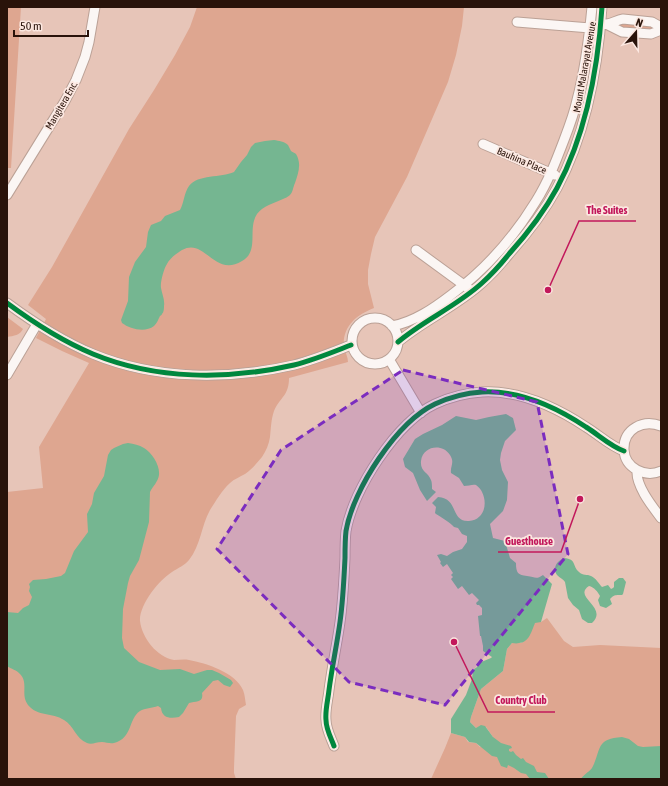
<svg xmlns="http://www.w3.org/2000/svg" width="668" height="786" font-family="'Asap Condensed',sans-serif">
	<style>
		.green { fill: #dea690 }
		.water { fill: #75b691 }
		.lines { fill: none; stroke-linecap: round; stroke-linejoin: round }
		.minor-casing { stroke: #bba196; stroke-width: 11 }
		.minor { stroke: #fbf6f4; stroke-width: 9 }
		.cycleway-casing { stroke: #fce8e1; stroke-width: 8 }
		.cycleway { stroke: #00873e; stroke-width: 5 }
		.marked { fill: #7b2cbf; fill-opacity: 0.2; stroke: #7b2cbf; stroke-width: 3; stroke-dasharray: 8 5; stroke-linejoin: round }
		.labels { text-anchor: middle; stroke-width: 3.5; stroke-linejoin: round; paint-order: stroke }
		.street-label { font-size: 10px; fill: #29130a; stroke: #fce8e1 }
		.leader { fill: none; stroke: #c2185b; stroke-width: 1.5 }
		.callout-dot { fill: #c2185b; stroke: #fce8e1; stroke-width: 1.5 }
		.callout-label { font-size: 11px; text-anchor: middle; font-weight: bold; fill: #c2185b; stroke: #fce8e1; stroke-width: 3.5; stroke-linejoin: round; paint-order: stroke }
	</style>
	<rect width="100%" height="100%" fill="#e7c5b8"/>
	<!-- green -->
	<path class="green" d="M7,7h14l-10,161h-4z
		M197,7h267l-2,19 -6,29 -8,27 -41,95 -32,60 -4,17 -3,16v14l6,24c-18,7 -32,19 -30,39 1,5 4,10 4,15l-59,16c0,18 -9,19 -15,33 -3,9 -3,17 -4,26 -1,7 -4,14 -8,20 -5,6 -10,12 -17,17 -5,3 -11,5 -15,9 -8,7 -14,18 -20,27 -9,16 -9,35 -21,50 -4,5 -11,8 -17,12 -13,8 -33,33 -32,49 2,17 17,36 34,39 5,0 10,-1 15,0 17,3 47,13 54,30 2,5 2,10 3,15l-7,4 -3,7 -2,52v5l2,6h-229v-287l36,-4 -4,-41 50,-84 -27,-12 -26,-13 10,-19 -18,-14 24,-38 77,-138 25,-39 21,-35 15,-28z
		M622,23l31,3 1,4 -31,-1 -3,-3z
		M7,317l16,12c-3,6 -9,7 -16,8z
		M547,618l17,23 9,6 27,-2 61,3v131h-230l14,-31 6,-15 14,4 3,5 8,1 4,4 13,-10 -7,-10 -10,1 -6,-6 1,-5 10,-28 22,-18 4,-22 5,-6h9l2,-1 12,-20h6z"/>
	<!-- water -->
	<path class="water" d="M274,140c5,1 10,1 14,5 1,2 2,4 3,6 1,1 4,2 5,3 6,10 2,20 -1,29 -2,4 -2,9 -5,12 -2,2 -5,3 -7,4 -9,4 -20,7 -26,15 -10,15 3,37 -15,47 -28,17 -37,-24 -60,-11 -5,3 -13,9 -15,14 -3,4 -7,19 -6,24 1,6 4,12 3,18 0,2 0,6 -2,8 0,1 -1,1 -2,2 -2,4 -3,7 -6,10 -9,7 -24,3 -32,-3l-1,-3 7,-19 1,-24 6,-15 11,-15 2,-15 3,-7 10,-4 4,-5 15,-6c4,-7 4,-17 9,-24 9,-12 32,-8 45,-14l7,-10 6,-7 4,-8 4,-4 10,-2z
		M506,414l7,4 3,12 -11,11 -4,12 -1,7 2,10 6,12 -1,18 -4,11 -13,13 3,14 12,3 5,17 6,5c0,10 2,12 11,13 8,1 9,4 16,-1l9,9 -11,38 -6,1c-3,7 -6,20 -16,20 -3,1 -5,0 -7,0l-5,6 -4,22 -22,18 -10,28 -1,5 6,6 5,-3 4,1 8,11 8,6 10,3 1,2 -3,1v2l2,1 2,-1 3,4 5,4 2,-1 3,4 8,4 3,6 8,1 4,6h-19l-4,-5 -5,-1 -7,-5 -6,-3 -1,3 -6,-2 -4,-9 -5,-1 -16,-13 -7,-1 -4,-5 -14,-4v-14l15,-24 6,-16 1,-9 4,-3 2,-4 12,-5 1,-1 -9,-6v-5l-2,-10h-1l-2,-20 4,-1v-7l-3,-3h-2l-1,-2 3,-3 -7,-7 -3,2 -7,-9 -4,3 -7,-10 2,-2 -2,-2 2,-2 -6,-9 -4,3 -3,-4 1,-1 -4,-7 4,-1 6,2 6,-4 9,-3 5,-7v-6l-5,-2 -4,-6 -4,-1c-3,-4 -13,-10 -18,-13l-1,-1 1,-6 -4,-4 6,-6c21,1 12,25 31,24 15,-1 19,-17 13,-29 -1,-2 -3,-5 -6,-7 -3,-1 -8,1 -12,1l-5,-8 -8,-5c-1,-7 4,-10 -1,-18 -8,-12 -27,-9 -29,6 -1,11 7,11 10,19 1,2 1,6 1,9l4,3 -9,9 -7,-11 -7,-17 -8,-6 -2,-8 12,-20 8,-5 19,-9 14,-9 20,4 13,-3z
		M128,443c6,1 11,2 16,5 8,5 16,17 15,27 -1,7 -6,11 -9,17l-1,30 -10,38 -9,16 -2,7 -5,26 -1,29 2,10 15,14 21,8 20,-1 14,5 13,-4h5l7,3 12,7 2,3 -3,4 -6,-2 -6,-5 -5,1 -11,12c2,10 -6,8 -13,10l-6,10 -4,4c-9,2 -17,1 -18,-9l-3,-2c-6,2 -13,2 -18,5 -12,8 -7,27 -26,32 -4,1 -8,-1 -12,-1 -6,0 -10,3 -15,1 -11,-4 -13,-17 -23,-23 -12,-8 -26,-3 -36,-15 -8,-10 1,-22 -8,-31 -3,-4 -9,-5 -13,-8v-54l11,1 5,-5 6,-3 3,-8 -3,-6 1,-4 -1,-3 4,-4 13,-1 15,-3 4,-3 9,-22 14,-19 -1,-18 5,-10 2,-11 10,-17 4,-21 3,-5 3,-2 9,-4z
		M564,558c13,1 8,8 15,14 4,4 8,2 12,4 5,2 8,8 11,11l6,-2 3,4 2,-1 1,-1v-5l5,-4h4l3,4 -3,12 -1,1c-5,0 -8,-1 -12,4l2,5 -6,4 -6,-2 -2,-6 2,-4c-2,-4 -6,-9 -11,-10 -17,11 20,21 3,37h-4l-6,-4 -3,-9 -6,-5 -5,-7 -3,-16c-2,-3 -5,-4 -8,-7 -5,-7 0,-14 7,-17z
		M622,737l7,2 9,7 5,1 18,-1v33h-80c3,-5 7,-6 11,-11 10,-19 3,-29 30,-31z"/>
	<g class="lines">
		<!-- minor casing -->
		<g class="minor-casing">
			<path id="minor" d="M517,22l73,6c7,-2 10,-3 17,-4 6,-1 10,-4 16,-5l29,3 9,5
				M606,24l16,8 29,2 10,-4
				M483,144l72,31
				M7,195l58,-94 11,-21 9,-23 4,-15 6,-35
				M416,250l52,38
				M7,303c27,20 55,38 86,51 63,26 135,26 201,11 20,-5 39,-13 57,-20
				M352 341a23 23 0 1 1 46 0a23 23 0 1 1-46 0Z
				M392,326c22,-4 42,-18 59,-31 34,-25 63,-58 85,-94 12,-19 20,-40 28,-61 5,-13 10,-26 13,-40 8,-30 12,-62 15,-93
				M398,342c26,-22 59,-36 84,-59 10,-9 19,-19 27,-29 18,-20 35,-42 48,-66 29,-54 41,-120 45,-181
				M389,359l32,54
				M7,375l30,-51
				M661,426c-18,-7 -38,3 -37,24 1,18 21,28 37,21
				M637,471c-1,15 15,35 24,47
				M334,746c-3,-8 -8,-17 -8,-26 -1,-10 2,-20 3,-30 3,-23 8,-46 11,-68 3,-21 4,-43 5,-64 0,-9 0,-18 1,-27 7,-42 51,-109 89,-127 15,-7 31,-11 47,-12 37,-2 74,15 104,35 13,8 24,19 38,24"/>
		</g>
		<!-- minor -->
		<use href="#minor" class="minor"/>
		<!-- cycleway casing -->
		<g class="cycleway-casing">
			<path id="cycleway" d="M7,303c27,20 55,38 86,51 63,26 135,26 201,11 20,-5 39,-13 57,-20
				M398,342c26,-22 59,-36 84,-59 10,-9 19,-19 27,-29 18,-20 35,-42 48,-66 29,-54 41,-120 45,-181
				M334,746c-3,-8 -8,-17 -8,-26 -1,-10 2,-20 3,-30 3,-23 8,-46 11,-68 3,-21 4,-43 5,-64 0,-9 0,-18 1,-27 7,-42 51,-109 89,-127 15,-7 31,-11 47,-12 37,-2 74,15 104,35 13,8 24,19 38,24"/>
		</g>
		<!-- cycleway -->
		<use href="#cycleway" class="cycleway"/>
	</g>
	<!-- marked area -->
	<path class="marked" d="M403,370l134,32 31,152 -123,151 -96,-23 -132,-133 64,-99z"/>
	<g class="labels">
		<!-- street labels -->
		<g class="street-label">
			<text transform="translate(584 67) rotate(-80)" y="4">Mount Malarayat Avenue</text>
			<text transform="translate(61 105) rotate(-60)" y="4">Mangitera Enc.</text>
			<text transform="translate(522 160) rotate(23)" y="4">Bauhina Place</text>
		</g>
	</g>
	<!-- callouts -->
	<path class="leader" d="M548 290L579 221H636M580 499L561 552H498M454 642L488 712H555"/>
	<g class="callout-dot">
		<circle cx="548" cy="290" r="4"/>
		<circle cx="580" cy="499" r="4"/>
		<circle cx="454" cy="642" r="4"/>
	</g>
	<g class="callout-label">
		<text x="607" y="214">The Suites</text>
		<text x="529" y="545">Guesthouse</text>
		<text x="521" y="704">Country Club</text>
	</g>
	<!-- border -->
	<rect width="668" height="786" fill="none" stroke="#29130a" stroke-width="16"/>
	<!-- north arrow -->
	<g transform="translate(636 32) rotate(20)" stroke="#fce8e1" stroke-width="3" paint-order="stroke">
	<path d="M0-3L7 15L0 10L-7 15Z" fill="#29130a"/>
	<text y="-6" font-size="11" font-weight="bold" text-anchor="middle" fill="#29130a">N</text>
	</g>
	<!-- scale -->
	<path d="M14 30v6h74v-6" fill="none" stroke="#29130a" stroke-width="2"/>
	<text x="20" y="30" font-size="12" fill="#29130a" stroke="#fce8e1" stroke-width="3" paint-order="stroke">50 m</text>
</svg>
